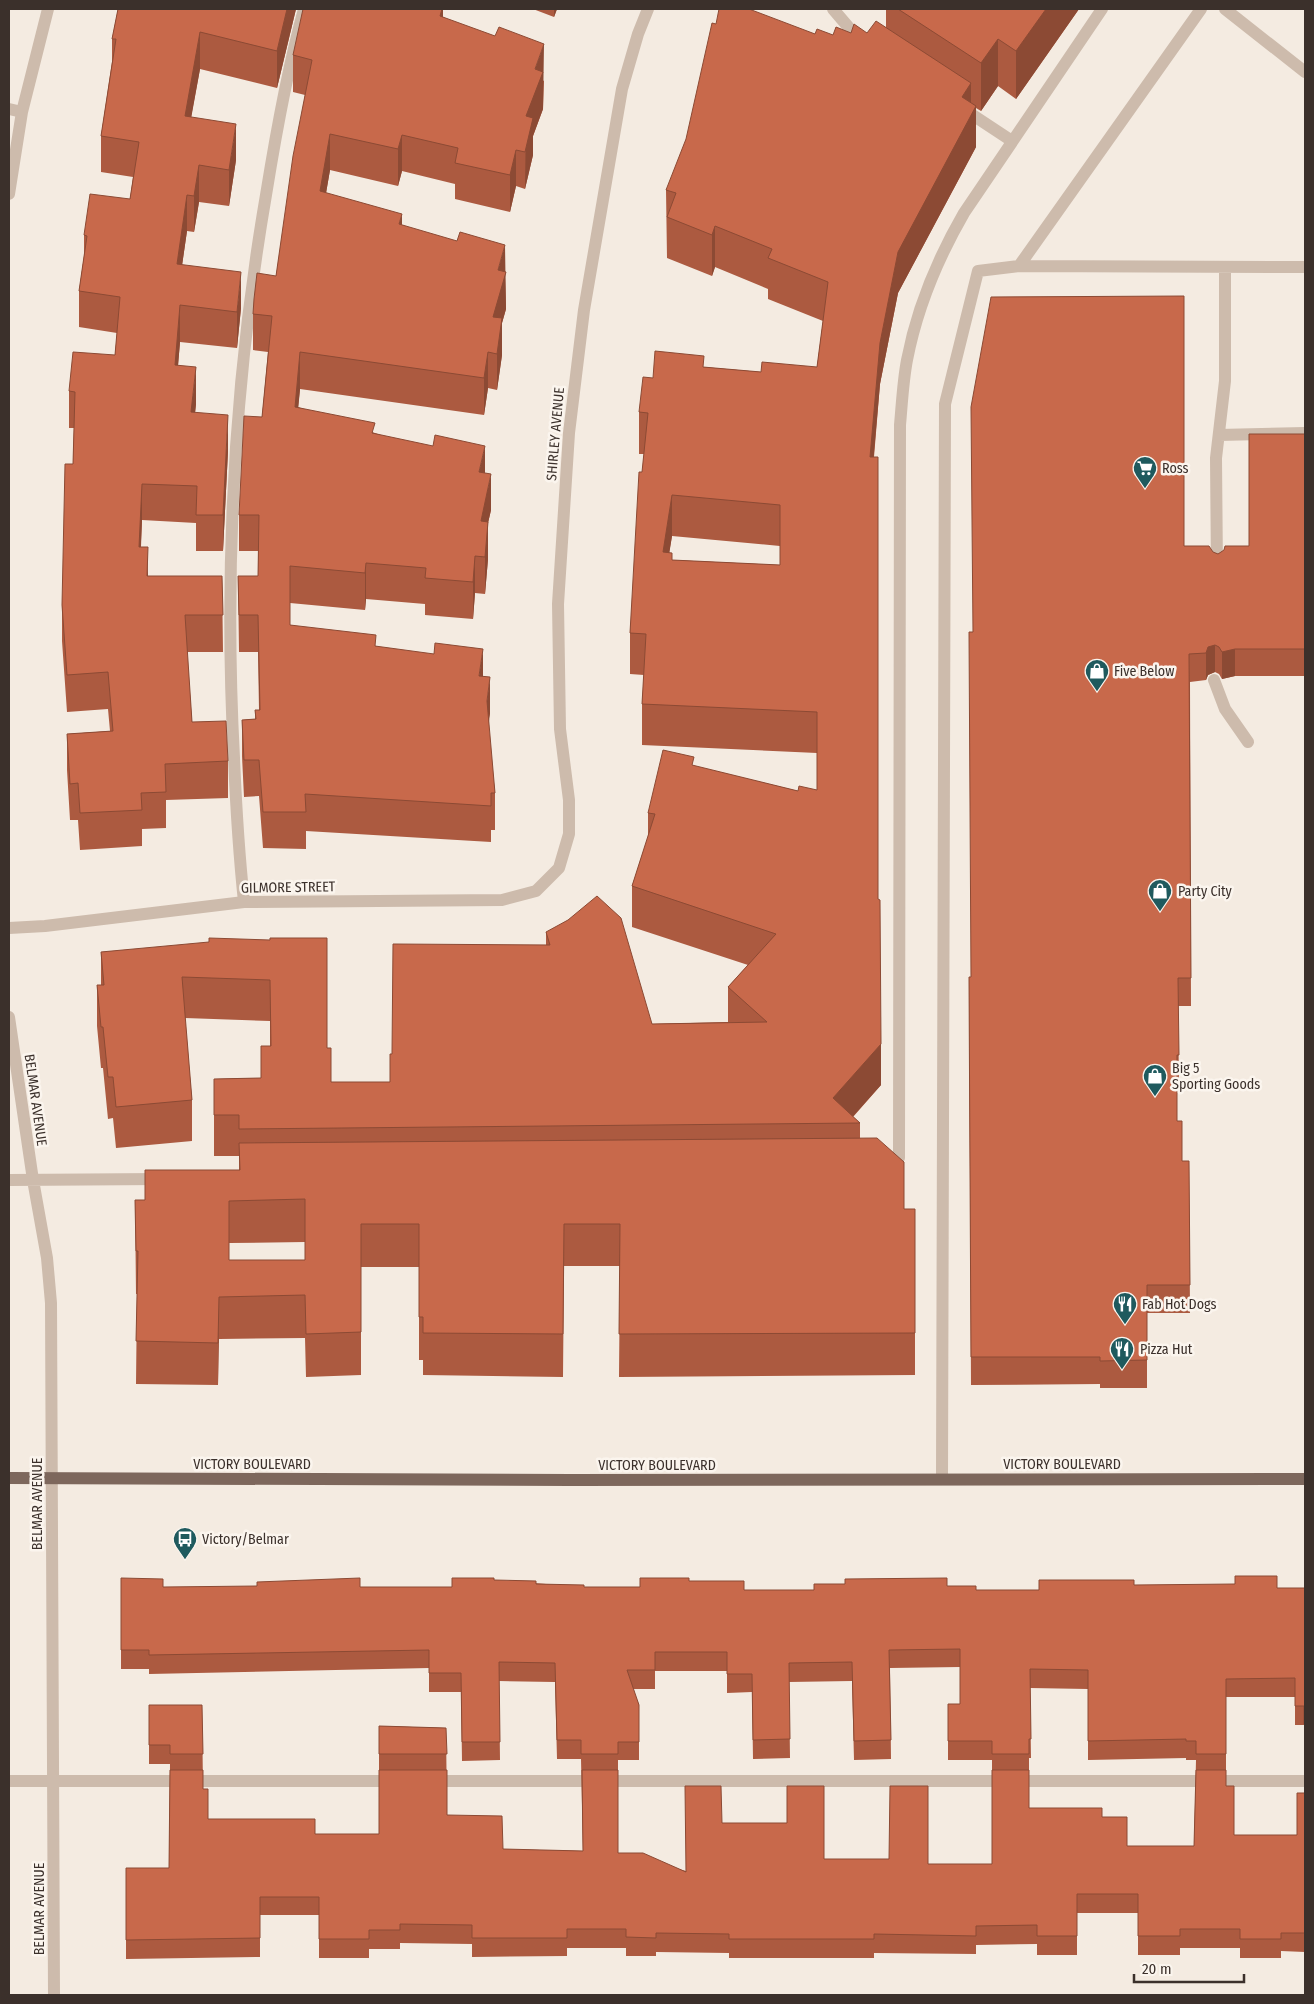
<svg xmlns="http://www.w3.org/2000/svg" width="1314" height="2004" font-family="'Fira Sans Condensed',sans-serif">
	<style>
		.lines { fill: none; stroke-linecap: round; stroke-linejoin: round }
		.minor { stroke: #cdbbac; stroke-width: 12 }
		.major { stroke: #7d675c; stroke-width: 12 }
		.wall { fill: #ac5a40; fill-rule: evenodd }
		.shaded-wall { fill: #8c4a34 }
		.building { fill: #c8694b; stroke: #8c4a34; fill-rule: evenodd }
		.labels { text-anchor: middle; stroke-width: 5; stroke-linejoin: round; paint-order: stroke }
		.street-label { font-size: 14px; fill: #3b302b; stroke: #fbf5ee }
		.poi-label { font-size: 14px; fill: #3b302b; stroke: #fbf5ee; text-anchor: start }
	</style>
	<rect width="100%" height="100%" fill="#f4ebe1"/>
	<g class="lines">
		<!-- minor -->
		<path class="minor" d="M833,9l29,34
			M1225,9l80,63
			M962,108l50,33
			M9,109l13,3
			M9,194l13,-82 26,-103
			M1019,266l182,-257
			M1219,435l86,-2
			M1217,571l-1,-113 9,-77v-114
			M1214,680l11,29 23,33
			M244,902c-5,-48 -8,-96 -10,-144 -10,-189 0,-377 32,-563 10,-62 21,-125 38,-186
			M9,928l36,-2 199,-24 258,-2 34,-9 23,-23 10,-34v-34l-9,-71 -2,-125 11,-171 15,-123 38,-221 16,-55 10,-25
			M9,1017l24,163 14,78 4,45 3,692
			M888,1170l11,-12 1,-733c2,-22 3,-44 7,-65 10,-52 31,-102 57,-147l138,-204
			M9,1180l152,-1
			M942,1479l3,-1075 33,-133 41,-5 286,1
			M9,1781h386
			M430,1781h875"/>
		<!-- major -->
		<path class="major" d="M9,1478l562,2 734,-1"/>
	</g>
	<!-- wall -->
	<path class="wall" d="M118,9h178l-19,79 -77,-19 -9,48 45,43 -7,46 -30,-4 -5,30 -7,-1 -5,34 59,43 -4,40 -57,-6 -2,23 18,39 -1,9 33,38 -5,100h-27v-28l-54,-3 -1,27 7,29h74l1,76h-36l5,70 36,39v37l-62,2v28l-24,1v17l-62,4 -2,-30h-8l-3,-50v-36l43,-3 -2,-22 -41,3 -5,-71v-36l11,-141 1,-36h-5v-37l46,-36 2,-22 -38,-6v-36l5,-35v-21l46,-36 3,-22 -32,-5v-36l11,-74v-23z
		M443,9v8l101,64 -1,28 -10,27v19l-8,34 -9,-3 -6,26 -55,-13v-15l-53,-13 -4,15 -68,-16 -4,23 76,32 103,47 1,37 -4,14v32l-5,35 -9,-2 -4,27 -184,-26 -2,18 77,26 110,40 6,37 -3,13v36l-3,35 -10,-1 -2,26 -48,-4v-11l-59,-5 -1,11 -75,-7v22l86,21 107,30 7,37 -2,10 7,70v37h-4v12l-185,-11v18l-43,-1 -4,-52 -15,1 -2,-41v-36l13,-1v-9h4l-1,-58h-19l-1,-76h20v-25h-19v-36l23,-98 6,-65 -15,-2v-36l23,-38 29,-181 -12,-3v-37z
		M533,9h24l-3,8z
		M886,9h193l-63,90 -18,-13 -17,25 -5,-3v39l-78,146 -18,91 -6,73 4,442 3,186 -28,32 7,6v15l44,71h11v166l-296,2 1,-111h-56l-1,111 -140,-2v-15h-4v-93h-58v108l-55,2 -1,-39 -86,1 -1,46 -82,-1 1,-90h-1l-1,-94h10v-30h94v-14h-25v-77l47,-1 9,-32v-25l-85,-3 7,82v41l-76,7 -3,-30 -5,1 -5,-51h-2l-4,-42v-41h4v-33l169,-12 57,108 4,34h59l2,-28 154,-109v-13l106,92 76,-2v-35l20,-22 -116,-38v-41l16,-49v-24l46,-47 104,25 19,-1v-37l-175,-8v-41l2,-29 -14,-1v-41l14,-179h-5v-42l14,-34 51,-11 57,5 56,-5 6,-46 -55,-22v-10l-53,-22 -3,9 -45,-18 -1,-68 149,-156 18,1 18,-2h16l19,-6zM672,536l108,10v19l-108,-5 -3,-7zM305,1242v18h-76v-17z
		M1305,434v242h-70l-13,3 -3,-5 -4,-2 -7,3 -2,5 -16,2 1,324h-13l1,77h-2v38l5,40h7l1,152h-43v75h-47v-4l-129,1 -2,-408h2l213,-431 34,8 31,-8z
		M121,1578l42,9h289l42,-7 90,7h56l49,-6 55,9h70l133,-4 29,4h63l95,-5 143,3h28v155h-1v-18h-9v-28h-69v89l8,49h63l8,-42v159l-24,-1v7h-41v-10h-60v7h-42v-42h-61v42h-40v-11l-61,1v9l-102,-1v5h-145v-5l-73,-1v4h-30v-8h-59v8l-95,1v-13l-72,-1v6h-31v9h-50v-43h-59v42l-134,2v-91h43l1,-104h-21v-59h53l1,84 5,30 107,15h64v-108l67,2 1,87 56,34 80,2 -2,-92h-24l-2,-77 -56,-1 1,79 -38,1 -1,-69h-32v-24l-280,6v-5h-28zM960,1667v37h-12v56h44v104h-64l-104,-5 -102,-36 -36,48 -68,-18v-93h21v-55l-6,-16h22v-18h72v22l25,-1 1,67 37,-1 -1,-76 63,-1 2,79 37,-1 -1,-91zM1030,1688l58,1v71l98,-2v2h10l-2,86h-67l-25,-29 -73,-9v-50h2z"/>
	<!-- shaded-wall -->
	<path class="shaded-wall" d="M287,9h9l-19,79v-37z
		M442,9h1v33l-3,-26z
		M554,9h3l-3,8z
		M1046,9h33l-63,90v-48z
		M200,32v37l-15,83v-36z
		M998,39v47l-17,25v-48z
		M544,44l-1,65 -10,27v19l-8,34 1,-73 9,-47z
		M971,83v32l5,-9v41l-78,146 -18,91 -10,114v-41l10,-114 18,-91 64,-155z
		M236,124v36l-7,46v-36z
		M330,134v36l-10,58v-37z
		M402,135v36l-4,15v-37z
		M516,150v36l-6,26v-37z
		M199,165v37l-5,30v-36z
		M187,195v36l-10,70v-37z
		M402,214v37l-3,-27z
		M715,226v41l-3,9v-41z
		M505,245l1,64 -4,14v32l-5,35v-36l4,-27 -8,26v-36l5,-47z
		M241,272v36l-4,40v-36z
		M180,305v37l-5,60v-37z
		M300,352v37l-5,54v-36z
		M488,352v36l-4,27v-37z
		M196,367v37l-5,45v-37z
		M228,415v36l-5,100v-36z
		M485,446v36l-6,-10z
		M491,474v36l-3,13v36l-3,35v-37l3,-34 -7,35v-37z
		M142,484v36l-3,63v-36z
		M672,495v41l-9,57v-41z
		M148,547v37l-1,-8z
		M475,556v37l-2,26v-37z
		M366,563v36l-1,11v-37z
		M1215,645v27l-7,3 -2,5v-27l2,-6z
		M483,649v37l-4,-10z
		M1235,649v27l-13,3v-27z
		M490,677v36l-3,25v-37z
		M881,1044v41l-34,38 -14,-25z
		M219,1297v42l-1,46z"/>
	<!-- building -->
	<path class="building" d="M118,9h169l-10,42 -77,-19 -15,84 51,8 -7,46 -30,-5 -5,31 -7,-1 -10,69 64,8 -4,40 -57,-7 -5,60 21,2 -5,45 37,3 -5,100h-27l1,-29 -55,-2 -3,63h9l-1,29h75l1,39h-38l7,107 34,-1 2,40 -63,3 1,28 -25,1 1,17 -62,3 -2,-30 -8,1 -3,-50 46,-3 -5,-59 -41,3 -5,-70 3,-141h8l2,-72 -6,-1 4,-39 42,3 5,-58 -41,-6 8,-55 -3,-1 6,-41 40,5 9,-57 -38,-6 15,-97h-4z
		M303,9h139l-2,7 55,20 4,-9 45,17 -9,25 8,3 -17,44 7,2 -8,34 -9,-2 -6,25 -55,-12 3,-15 -56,-13 -4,14 -68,-15 -10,57 82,23 -3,10 58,17 3,-9 45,13 -7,25 8,2 -13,45 9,1 -5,36 -9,-2 -4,26 -184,-26 -5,55 80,16 -3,10 61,13 2,-11 50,11 -6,26 12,2 -10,47 7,1 -3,35 -10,-1 -2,26 -48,-4 1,-10 -60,-5 -1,10 -75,-7v59l86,10 -1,11 59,8 1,-11 48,6 -4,27 11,1 -3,24 8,92h-4v13l-186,-12 1,18h-43l-4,-52h-15l-2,-40 14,-1 -1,-9h5l-2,-95h-19l-1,-39h20l1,-61h-20l5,-99 18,1 10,-101 -19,-2 1,-15 3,-26 19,3 17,-120 19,-96 -19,-5z
		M719,9h30l66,25 2,-5 16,6 3,-8 15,6 3,-9 13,9 9,-12 95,62 -9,14 14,9 -78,146 -18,91 -10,114h8v442l2,1 1,144 -48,54 27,25 -621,6v-14h-25v-36l47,-1v-32h10l-1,-66 -88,-3 10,123 -76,7 -3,-30h-5l-5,-50h-2l-4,-42h7l-3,-33 108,-10v-4l61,2v-2h57v110h4v34h59v-28h2l1,-110 157,1 -4,-13 22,-12 29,-24 24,22 31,106 115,-2 -39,-35 48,-53 -144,-48 23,-72 -7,-1 15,-63 31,7 -2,8 106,26 1,-5 18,4v-78l-175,-8 4,-70 -16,-1 9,-161h3l6,-59 -9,-1 4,-35 10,1 2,-27 49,5 -1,11 58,5 1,-10 55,5 11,-85 -60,-24 4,-9 -57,-23 -3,9 -45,-18 9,-24 -10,-3 20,-51 26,-116 4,1zM672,495l108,10v60l-108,-5v-7l-9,-1z
		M898,9h148l-30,42 -18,-12 -17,24z
		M1184,296v250h25l4,6 5,2 6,-4 1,-4h24v-112h56v215h-70l-13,3 -3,-5 -4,-2 -7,2 -2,6 -17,1 2,324h-13l1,77h-2v66h5v40h7l1,124h-43v75l-47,1v-4h-129l-2,-380h2l-2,-345h4l-2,-225 20,-110z
		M877,1138l27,24v47h11v124l-296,1 1,-110h-56l-1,110 -140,-1v-16h-4v-93h-58v108l-55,2 -1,-39 -86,2 -1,46 -82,-2 2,-90h-2l-1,-51h10v-30h95l-1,-27zM305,1199v61h-76v-59z
		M1235,1576h42v12h28v136h-1v-18h-9v-28l-69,1v75h-30v-13h-10v-2l-98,2v-71l-58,-1 1,70h-2v15h-37v-13h-44v-37h12v-55l-71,1 2,90 -37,1 -2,-79 -63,1 1,76 -37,1 -1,-66h-25v-22h-72v18h-28l12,35v37h-21v12h-37v-14h-24l-2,-77 -56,-1 1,80h-38l-1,-69h-32v-23l-280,5v-5h-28v-72l42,1v8l94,-1v-4l103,-4v9h92v-9h42v2l42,1v3l48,1v2h56v-9h49v3h55v9h70v-6h31v-5l102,-1v8h29v4h63v-10h95v5l101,-1z
		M149,1705h53l1,49h-33v-9h-21z
		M379,1726l67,2 1,26h-68z
		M170,1770h33v19h5v30h107v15h64v-64h68v45l55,1 1,33 80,2 -1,-81h36v83h25l43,19 -1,-86h36l1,37h65v-37h37v73h65l1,-73h38v78h64v-94h37v38h73v9h25v29h67l2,-76h30v16h8v49h63v-42h8v140h-24v6h-41v-10h-60v7h-42v-42h-61v42h-40v-11l-61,1v10l-102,-2v5h-145v-5l-73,-1v5l-30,-1v-8h-59v9h-95v-13l-72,-1v6h-31v9h-50v-42h-59v41l-134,2v-72h43z"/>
	<!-- icons -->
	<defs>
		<g id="supermarket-pin" transform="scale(1.25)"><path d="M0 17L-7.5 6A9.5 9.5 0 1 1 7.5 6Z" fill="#1f5a5e" stroke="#fbf5ee"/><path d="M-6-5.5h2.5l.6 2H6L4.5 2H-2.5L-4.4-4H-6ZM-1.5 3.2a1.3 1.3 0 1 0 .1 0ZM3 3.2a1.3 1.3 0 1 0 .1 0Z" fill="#fff"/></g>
		<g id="shop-pin" transform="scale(1.25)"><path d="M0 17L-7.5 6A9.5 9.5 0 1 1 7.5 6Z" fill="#1f5a5e" stroke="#fbf5ee"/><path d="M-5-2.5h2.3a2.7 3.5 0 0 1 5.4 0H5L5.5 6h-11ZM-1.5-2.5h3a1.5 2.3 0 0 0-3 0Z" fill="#fff"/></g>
		<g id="restaurant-pin" transform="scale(1.25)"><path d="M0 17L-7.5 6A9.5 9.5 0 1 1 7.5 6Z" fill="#1f5a5e" stroke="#fbf5ee"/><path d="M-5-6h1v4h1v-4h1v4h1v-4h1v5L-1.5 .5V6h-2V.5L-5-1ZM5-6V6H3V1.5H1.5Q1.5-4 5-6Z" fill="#fff"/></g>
		<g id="bus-pin" transform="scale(1.25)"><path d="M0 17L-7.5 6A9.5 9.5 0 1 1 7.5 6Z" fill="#1f5a5e" stroke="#fbf5ee"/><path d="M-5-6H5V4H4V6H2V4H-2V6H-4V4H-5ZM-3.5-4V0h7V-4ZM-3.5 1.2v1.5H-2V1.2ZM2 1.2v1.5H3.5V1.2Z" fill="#fff"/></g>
	</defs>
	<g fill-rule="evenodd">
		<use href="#supermarket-pin" x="1145" y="468"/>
		<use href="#shop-pin" x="1097" y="671"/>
		<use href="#shop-pin" x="1160" y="891"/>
		<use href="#shop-pin" x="1155" y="1076"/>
		<use href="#restaurant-pin" x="1125" y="1304"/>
		<use href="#restaurant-pin" x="1122" y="1349"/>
		<use href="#bus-pin" x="185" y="1539"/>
	</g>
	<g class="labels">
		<!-- street labels -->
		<g class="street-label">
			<text transform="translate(555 434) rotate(-85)" y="5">SHIRLEY AVENUE</text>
			<text transform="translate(288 887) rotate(-1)" y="5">GILMORE STREET</text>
			<text transform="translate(36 1100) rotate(82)" y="5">BELMAR AVENUE</text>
			<text x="252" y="1469">VICTORY BOULEVARD</text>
			<text x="1062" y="1469">VICTORY BOULEVARD</text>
			<text x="657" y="1470">VICTORY BOULEVARD</text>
			<text transform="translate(37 1504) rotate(-90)" y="5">BELMAR AVENUE</text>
			<text transform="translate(39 1909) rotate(-90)" y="5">BELMAR AVENUE</text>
		</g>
		<!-- poi labels -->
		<g class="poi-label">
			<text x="1162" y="473">Ross</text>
			<text x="1114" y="676">Five Below</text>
			<text x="1178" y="896">Party City</text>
			<text x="1172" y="1073">Big 5<tspan x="1172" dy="16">Sporting Goods</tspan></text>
			<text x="1142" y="1309">Fab Hot Dogs</text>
			<text x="1140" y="1354">Pizza Hut</text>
			<text x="202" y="1544">Victory/Belmar</text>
		</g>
	</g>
	<!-- border -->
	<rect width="1314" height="2004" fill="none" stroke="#3b302b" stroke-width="20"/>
	<!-- scale -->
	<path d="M1134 1974v8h110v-8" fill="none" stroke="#3b302b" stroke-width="2.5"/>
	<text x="1142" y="1974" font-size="15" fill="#3b302b" stroke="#fbf5ee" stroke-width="4" paint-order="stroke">20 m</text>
</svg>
